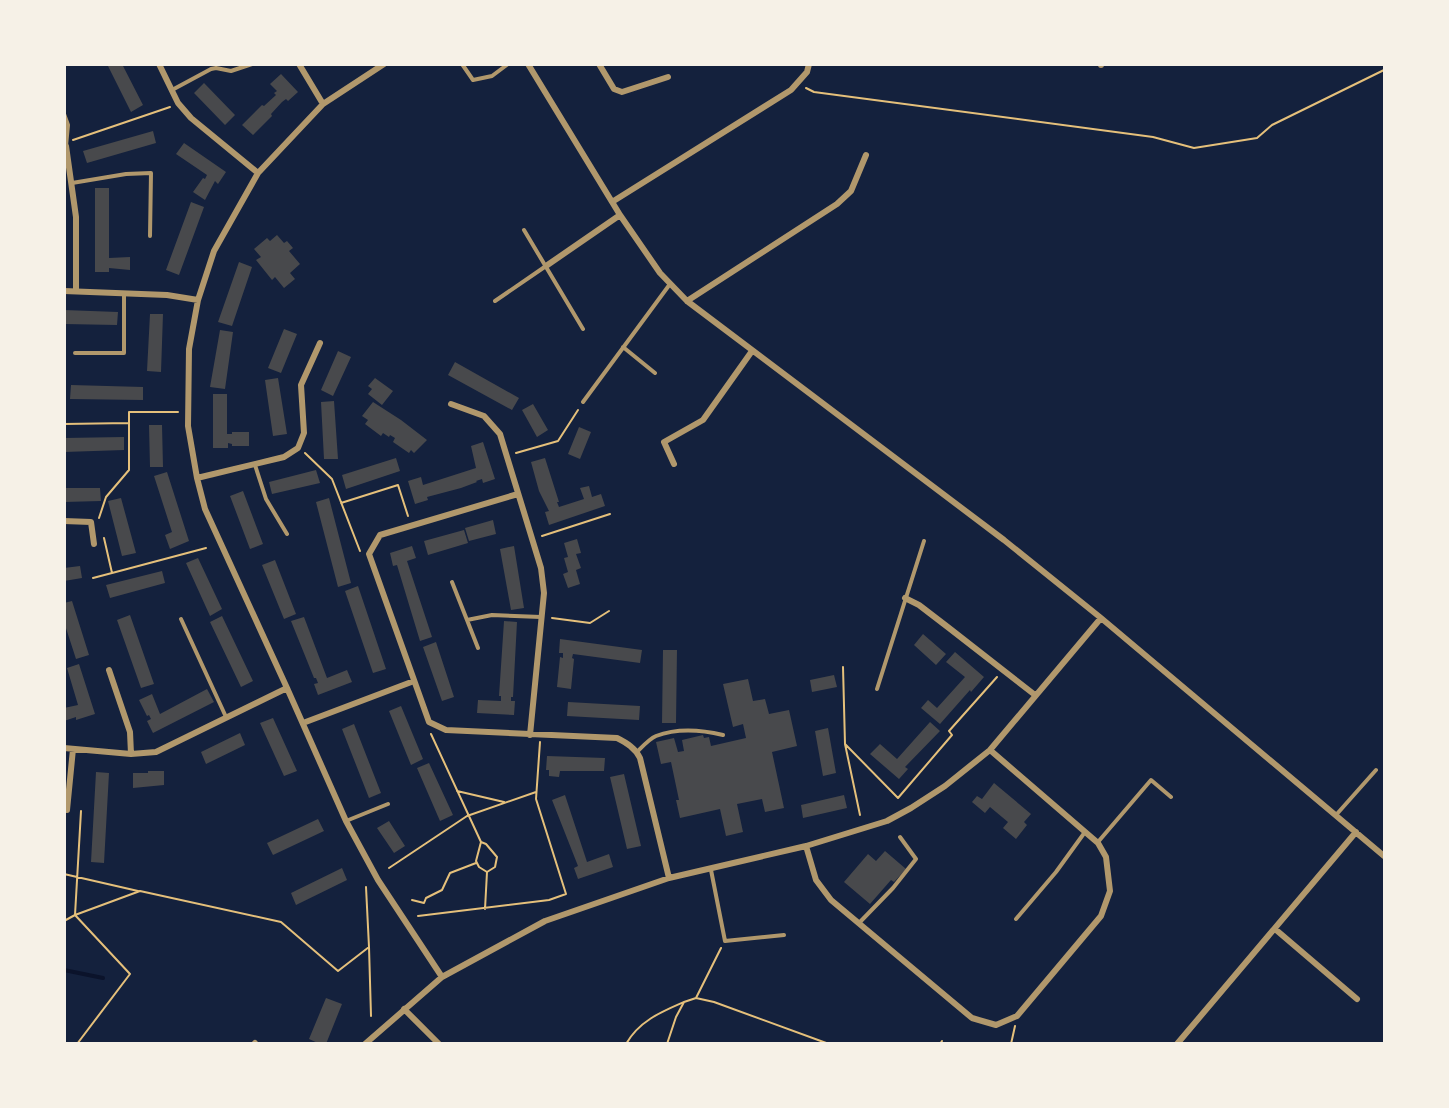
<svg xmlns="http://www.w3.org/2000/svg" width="1449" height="1108" font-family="Figtree,sans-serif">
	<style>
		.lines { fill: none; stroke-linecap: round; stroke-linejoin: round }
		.stream { stroke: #0b132b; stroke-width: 4 }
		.building { fill: #48494c }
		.path { stroke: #e5c07b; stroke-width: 2 }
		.service { stroke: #b1986c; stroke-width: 4 }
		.minor { stroke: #b1986c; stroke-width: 6 }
	</style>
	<rect width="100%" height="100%" fill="#14213d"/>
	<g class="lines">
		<!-- stream -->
		<path class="stream" d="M64,970l39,8"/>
	</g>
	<!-- building -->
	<path class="building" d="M107,64h15l21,41 -12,7z
		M281,74l17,18 -10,9 -2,-2 -4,3 -11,12 1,2 -19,19 -11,-10 20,-20 2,1 12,-11 -2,-2 3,-2 -7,-7z
		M204,83l31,32 -10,10 -31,-32z
		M153,131l3,12 -69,20 -4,-12z
		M184,143l42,29 -8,12 -3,-3 -10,19 -12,-8 10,-14 2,1 2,-4 -31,-21z
		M95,188h14v70l21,-1v13l-21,-2v4h-14z
		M191,202l13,5 -25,68 -13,-5z
		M277,235l7,8 3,-2 6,7 -4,3 11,13 -10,9 5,6 -11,9 -9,-11 -3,3 -16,-20 5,-3 -7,-8 13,-11 3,3z
		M239,262l13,5 -20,59 -14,-4z
		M64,310l54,2 -1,13 -53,-1z
		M150,314h13l-2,58 -14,-1z
		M284,329l13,5 -16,39 -13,-5z
		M220,330l13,2 -8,57 -15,-2z
		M338,351l13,6 -18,39 -12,-6z
		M455,362l64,36 -7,12 -64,-35z
		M278,378l9,56 -14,2 -8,-56z
		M375,378l18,13 -11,14 -14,-11 4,-5 -4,-3z
		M71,385l72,2v13l-73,-1z
		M213,394h14v40h5v-2h17v14h-17v-2l-4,-1v5h-15z
		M334,401l4,58h-14l-3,-57z
		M373,402l28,18 26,20 -13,13 -3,-3 -2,3 -16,-11 2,-4 -5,-3 -1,2 -6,-4 -2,3 -16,-12 3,-4 -6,-4z
		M533,404l15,26 -11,7 -15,-27z
		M149,425h13l1,42h-13z
		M579,427l12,5 -11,27 -12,-5z
		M124,437v13l-60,2v-14z
		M483,442l12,37 -12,4 -1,-4 -6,2 1,1 -16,6 -34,9 1,3 -13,4 -7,-23 13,-4 2,8 53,-17 -5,-22z
		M396,458l4,13 -54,18 -4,-14z
		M545,458l14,44h-2l2,5 25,-8 -4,-11 9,-2 3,11 9,-3 4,12 -56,19 -4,-13 4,-1 -10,-20 -8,-29z
		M316,470l4,13 -48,11 -3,-12z
		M167,472l22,69 -19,8 -5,-14 7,-3 -18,-56z
		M64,488h36l1,13 -37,1z
		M243,491l20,53 -13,5 -20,-53z
		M121,498l15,55 -14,3 -14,-55z
		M329,498l22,85 -13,4 -22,-85z
		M493,520l3,14 -27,7 -4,-13z
		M464,530l4,13 -40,12 -4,-14z
		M577,539l4,14 -5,1 5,14 -5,2 4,14 -12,4 -5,-14 5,-2 -4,-14 4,-1 -4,-14z
		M412,546l4,12 -9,3 25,76 -12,4 -23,-76 -4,1 -3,-13z
		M514,546l10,62 -13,2 -11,-61z
		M198,558l24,51 -12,7 -24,-53z
		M275,560l21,54 -12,5 -22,-54z
		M80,566l2,12 -18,3v-13z
		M162,571l3,12 -55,15 -4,-13z
		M358,586l28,83 -13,4 -28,-82z
		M72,601l17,54 -13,4 -12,-37v-19z
		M130,615l24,69 -13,4 -24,-68z
		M222,616l31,65 -12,6 -31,-65z
		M304,617l23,61 20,-8 5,12 -34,13 -4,-11 4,-1 -2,-5h-2l-23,-57z
		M504,621l13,1 -4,75h-2v4h4l-1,14 -37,-2 1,-13 23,1v-5h-2z
		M923,634l23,20 -10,11 -22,-20z
		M560,639l82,11 -2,13 -67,-9 -1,4 2,1 -3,30 -14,-2 3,-30 3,1v-5h-4z
		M436,642l18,55 -12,4 -19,-54z
		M663,650h14l-1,73h-14z
		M955,652l29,25 -13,15 -1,-2 -30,34 -19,-16 7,-8 9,8 28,-31 -19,-15z
		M79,664l16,50 -19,6v-3l-12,4v-13l14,-3 -11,-37z
		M834,675l3,12 -25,5 -2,-12z
		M748,679l5,22 12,-2 4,15 20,-4 8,36 -25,6 12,56 -19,4 -3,-13 -25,5 6,28 -17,4 -6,-27 -40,9 -4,-18h3l-8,-38 -10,2 -5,-22 18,-4 4,14 6,-1 -2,-11 21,-5 1,3 5,-1 2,9 35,-8 -3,-14 -10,3 -10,-43z
		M207,689l7,13 -61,31 -6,-12 4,-2 -2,-4 -2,1 -8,-16 13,-6 8,20z
		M568,702l72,4 -1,14 -72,-4z
		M401,706l22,53 -12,6 -22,-54z
		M273,718l24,53 -13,5 -24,-53z
		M930,722l10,9 -35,36 3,2 -9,10 -29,-25 10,-10 17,15z
		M354,724l27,69 -12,5 -27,-69z
		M828,728l8,45 -13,3 -8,-45z
		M240,733l5,12 -39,19 -5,-12z
		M547,756l58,2 -1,13h-44l-1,6 -10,-1v-6h-3z
		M429,763l24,52 -13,6 -23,-53z
		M148,771h16v14l-31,3v-15h15z
		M96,772l13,1 -5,90 -13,-1z
		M624,774l17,72 -14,3 -17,-72z
		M994,783l37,31 -7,8 3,3 -11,14 -13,-11 5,-6 -18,-15 -5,6 -13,-11 5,-6 5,3z
		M565,795l22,67 22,-8 4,13 -35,12 -4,-11 4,-2 -26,-66z
		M844,795l3,13 -44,10 -2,-13z
		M318,819l6,12 -51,24 -6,-12z
		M389,821l16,25 -11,7 -17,-25z
		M885,851l21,18 -12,13 -3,-2 -21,24 -26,-22 24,-28 8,7z
		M342,868l5,12 -51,25 -5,-12z
		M326,998l16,6 -16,40h-6l-11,-5z"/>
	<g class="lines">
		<!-- path -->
		<path class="path" d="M806,88l8,4 339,45 41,11 63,-10 15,-13 112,-55
			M73,140l97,-33
			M64,424l65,-1
			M305,453l27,26 28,72
			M516,453l42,-12 20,-31
			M341,503l57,-18 10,31
			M99,518l7,-21 23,-27v-58h49
			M542,536l68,-22
			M104,538l8,35 94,-25
			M93,578l19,-5
			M552,618l38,5 19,-12
			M843,667l2,77 53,54 54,-63 -3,-4 48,-54
			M431,734l50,108 5,2 11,13 -2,10 -8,5 -2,37
			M845,744l15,71
			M457,791l47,11
			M481,842l-5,19 3,6 8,5
			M389,868l78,-52 69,-24
			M64,874l74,17
			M412,900l12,3 2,-5 16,-8 8,-17 26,-10
			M418,916l131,-16 17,-6 -30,-95 4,-57
			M64,921l11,-6 65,-24 141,31 57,49 31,-24 -3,-60
			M369,947l2,69
			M696,998l25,-50
			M77,1044l53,-70 -55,-59 6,-104
			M626,1044c13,-23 35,-32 58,-42
			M667,1044l9,-27 8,-15 12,-4 18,4 115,42
			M940,1044l2,-3
			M1011,1044l4,-18"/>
		<!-- service -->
		<path class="service" d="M462,64l11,16 19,-4 16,-12
			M172,90l39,-21 5,-1 15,3 21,-7
			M64,114l4,11 -2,21
			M72,183l54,-9 25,-1 -1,63
			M524,230l59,99
			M495,301l51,-35
			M623,347l32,26
			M75,353h49v-60
			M583,402l87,-118
			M255,465l11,34 21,35
			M452,582l15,38 25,-5 49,2
			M181,619l45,98
			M467,620l11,28
			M877,689l47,-148
			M637,752c5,-5 12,-13 19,-16 21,-8 46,-6 67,-1
			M1336,815l40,-45
			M346,821l42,-17
			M1098,842l53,-62 20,17
			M711,870l14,71 59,-6
			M1016,919l40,-47 29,-40
			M859,923l34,-35 23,-29 -16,-22"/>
		<!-- minor -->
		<path class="minor" d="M159,64l19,39 13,15 67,55
			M299,64l24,40
			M384,64l-61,40 -65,69 -44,78 -16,49 -9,49 -1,77 9,52 8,31 82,179 59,133 32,59 64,97
			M528,64l92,151 40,58 27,28 317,239 97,78 283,238
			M599,64l15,25 8,3 46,-15
			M1101,64v1
			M66,146l10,71v74
			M612,202l179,-112 16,-18 2,-8
			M546,266l74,-51
			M64,291l103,4 31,5
			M687,301l150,-97 14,-13 15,-36
			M451,404l33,12 16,18 41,134 3,25 -14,142
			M674,464l-10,-22 39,-22 49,-69
			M197,478l87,-21 14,-9 6,-15 -3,-48 19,-42
			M518,494l-138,41 -11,19 60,168 17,8 171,8c10,5 18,10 23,20l29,120
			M64,521l27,1 3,22
			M905,598l14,7 30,23 86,67
			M109,670l21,62 1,22
			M303,723l111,-42
			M64,748l67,6 25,-2 131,-64
			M67,810l6,-61
			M806,846l10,34 15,20 141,118 24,7 21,-9 84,-100 9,-25 -4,-34 -8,-14 -108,-93
			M1275,929l82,70
			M404,1009l35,35
			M254,1044l1,-1
			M365,1044l77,-67 103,-56 124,-43 137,-32 81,-25 24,-13 34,-22 45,-36 111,-132
			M1177,1044l179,-212"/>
	</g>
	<!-- border -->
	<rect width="1449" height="1108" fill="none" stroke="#f6f1e7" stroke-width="132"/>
</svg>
